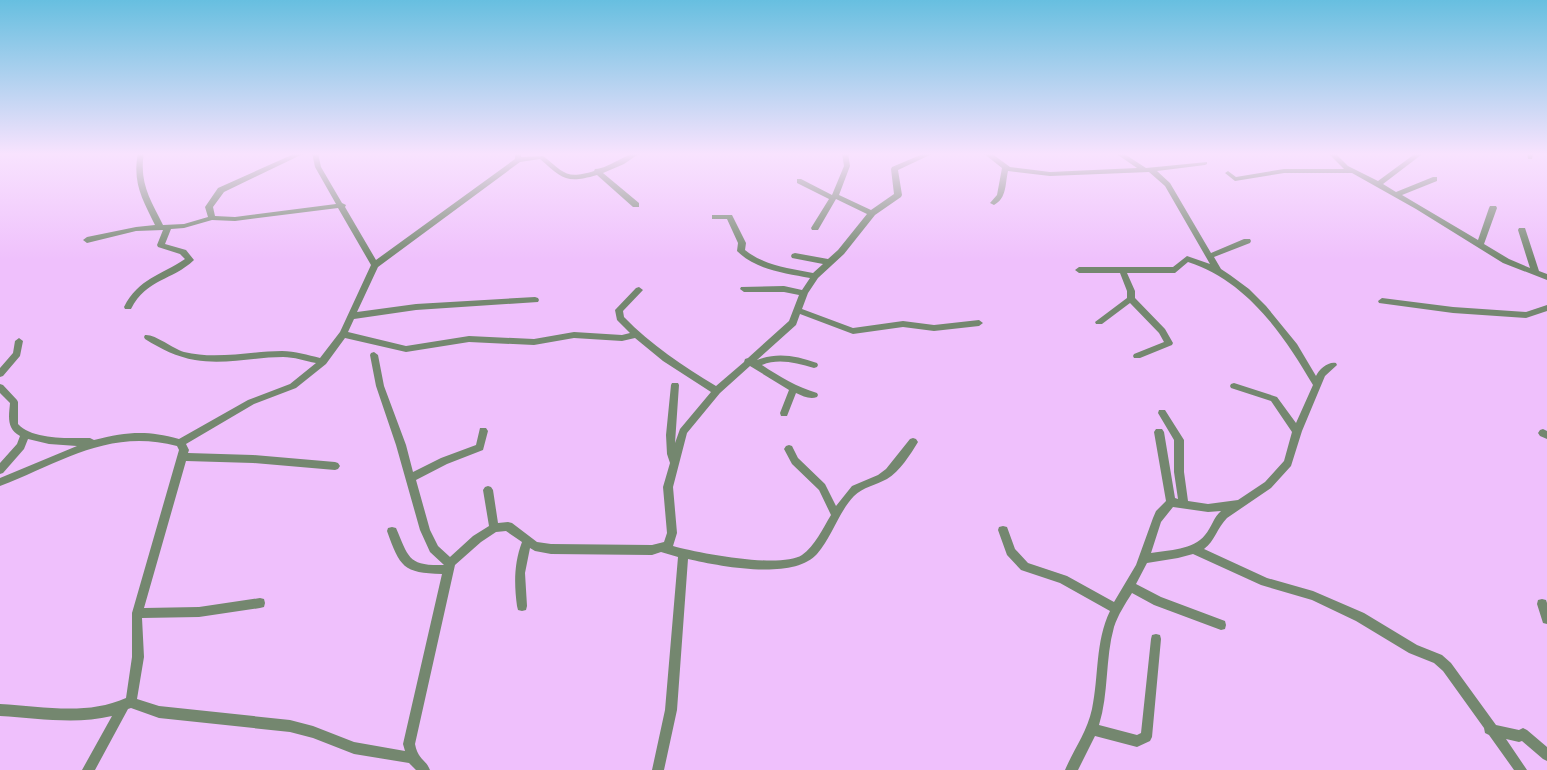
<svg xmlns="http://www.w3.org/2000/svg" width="1547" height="770" font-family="Bitter,serif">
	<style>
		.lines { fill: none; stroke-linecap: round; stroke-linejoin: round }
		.street { fill: #74876f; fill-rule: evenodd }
	</style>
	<rect width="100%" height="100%" fill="#efc0fc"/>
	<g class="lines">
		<!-- street -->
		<path class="street" d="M138,153h6c-5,30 6,46 19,72l21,-1 24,-7 -3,-10 13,-19 78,-35h9l-81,39 -11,15 2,9 20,1 101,-13 -21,-37 -3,-14h6l3,14 21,36 4,2 -1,2 31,53 139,-101v-6h6v4l22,-1c21,16 22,24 51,15l1,-2c16,-1 29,-16 45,-16l-16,11 -21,9 36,30v4h-6l-36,-32c-31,9 -34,4 -57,-16l-20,3 -142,105 -21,45 59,-8 119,-7 3,1 1,2 -1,2 -122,8 -62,9 -6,13 58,14 63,-10 65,3 40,-7 48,3 8,-2 -13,-13 -2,-10 21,-22 3,-1 4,3 -20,21 1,6c27,28 59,49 92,69l28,-24 1,-3 3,-1 41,-37 10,-26 -15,-3h-40l-4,-3 1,-2 43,-1 18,4 8,-12c-25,-5 -54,-8 -73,-27l1,-8 -11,-24h-15v-4h20l14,28 -1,7c20,16 44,18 68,23l10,-9 -31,-6 -1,-2 1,-2 3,-1 33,6 10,-9 29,-36 -31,-15 -18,31h-6l-1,-2 18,-29 -32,-16v-4h4l31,16 12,-29 -2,-13h6l2,13 -11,29 32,15 23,-16 -3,-25 1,-2 33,-14h9l-36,17 4,25 -1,2 -26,18 -31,39 -26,24 -10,15 -6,16 51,19 50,-7 31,4 45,-5 4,3 -4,3 -45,5 -31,-4 -50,7 -53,-20 -4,11 -39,35c21,-8 39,-4 60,3l1,2 -1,2 -3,1c-18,-5 -35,-10 -52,-3 18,12 35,22 55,28l1,2 -1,2c-7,3 -14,-1 -21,-4l-9,23h-6l-1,-3 9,-23 -39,-24 -30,27 -33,40 -14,54 4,46 -4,13c25,7 107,23 129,9 13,-9 21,-27 29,-40l-12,-25 -27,-26 -8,-15 2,-3 3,-1 3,1 6,12 27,26 11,22 16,-20 26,-11 8,-6 24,-30 3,-1 3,1 2,3c-8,13 -18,29 -31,37 -11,6 -24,8 -33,17 -16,17 -22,41 -37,58 -24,27 -98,12 -129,5l-11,151 -13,60h-12l13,-60 13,-153 -17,-5 -9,3 -101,-1 -16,-3 -5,-3 -5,25 2,33 -1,4 -4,1 -4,-1 -1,-4c-3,-22 -3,-43 5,-64l-16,-11 -10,1 -15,10 -26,23 -40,179c3,16 10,14 15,26h-14l-7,-7 -55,-9 -41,-16 -23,-6 -131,-14 -28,-10 -3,1 -33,61h-13l30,-54c-37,9 -75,2 -112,0v-12c42,2 86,12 126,-6l6,-41v-44l47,-163 -2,-4c-69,-18 -116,17 -177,40v-8l77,-32 -28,-2 -21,-5 -4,10 -21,24 -3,1v-11l17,-19 3,-8c-14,-8 -11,-20 -10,-33l-10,-10v-9l3,1 14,15 1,2v22c14,16 52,14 72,14l4,2c33,-8 52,-10 85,-1l69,-39 42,-16 26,-21c-11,-2 -22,-6 -33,-6 -29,0 -58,8 -88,3 -18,-3 -34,-11 -50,-21l-1,-2 1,-2c10,-1 27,13 39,17 33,8 66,-1 98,-1 13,0 26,4 38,7l20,-26 31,-67 -33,-57 -103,13 -23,-1 -28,8 -13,1 -6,15 21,6 8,10c-22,21 -47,18 -63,49h-6l-1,-2c15,-29 36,-31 61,-48l-5,-5 -22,-7 -1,-2 6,-15 -27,1 -49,12 -4,-3 4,-3 49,-10 19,-2c-12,-25 -23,-42 -17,-72zM345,338l61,14 63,-10 65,3 40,-7 48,3 13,-3 28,23 48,31 -31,37 -5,14 4,-58 -1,-2h-6l-1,2 -5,50 1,19 3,9 -7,24 4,46 -3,9 -12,3 -101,-1 -14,-2 -25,-19 -4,-1 -10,1 -5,-33 -2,-3 -3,-1 -3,1 -2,3 6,36 -16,10 -23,21 -12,-11 -8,-16 -14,-50 31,-16 36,-14 5,-19 -2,-3h-6l-4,17 -35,13 -28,14 -7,-27 -22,-59 -6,-31 -4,-3 -3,1 -1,2 6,31 20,59 24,85 10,22 14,13c-36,1 -35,-7 -48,-37l-4,-1 -4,1 -1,3c13,36 16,42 55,43l-39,170 2,7 -51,-9 -41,-16 -23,-6 -131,-14 -22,-7 7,-42 -2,-39 57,-1 61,-9 4,-1 1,-4 -1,-4 -4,-1 -61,9 -55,1 42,-147 67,2 82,7 3,-1 2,-3 -2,-3 -3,-1 -82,-7 -65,-2 1,-3 -3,-6 68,-40 42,-16 30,-24z
			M983,153h8l19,14 40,5 87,-4 -22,-15h8l23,15 61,-6v2l-2,1 -48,6 13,12 41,70 33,-14h6l1,2 -1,2 -36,14 7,12 9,6 19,14 17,17 31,38 19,32c3,-7 13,-15 20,-13l1,2 -12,11 -23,55 -11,35 -20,22 -44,30c-10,10 -12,23 -23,31l63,29 46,13 51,22 53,32 25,10 9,8 45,62 23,5 4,-2 4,2 20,17v14l-4,-2 -21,-18 -3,1 -13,-3 21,31h-13l-25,-35 -4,-2 -1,-5 -41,-57 -9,-8 -25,-10 -53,-32 -44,-21 -51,-15 -68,-31 -15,4 -31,5 -11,21 25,13 64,24 1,4 -1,4 -4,1 -67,-25 -22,-12c-7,11 -14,22 -18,34 -9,32 -5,66 -15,98l38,10 4,-2 10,-94 1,-4 4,-1 4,1 1,4 -9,98 -2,4 -13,6 -42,-11 -17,34h-13c9,-21 22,-38 27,-61 7,-33 3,-67 18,-98l-50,-28 -39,-13 -14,-15 -9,-25 1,-3 4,-1 4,1 8,22 13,14 39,13 47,26 22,-37 17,-47 3,-7 10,-10 -12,-69 2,-3h6l2,3 11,66 3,1 -4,-27v-32l-16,-27 1,-3h6l19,30v32l4,29 20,3 30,-4 27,-18 19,-21 8,-29 -21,-31 -40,-13 -1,-2 1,-2 3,-1 43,14 19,26 17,-38c-30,-51 -66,-104 -125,-123l-13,11h-48l8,18v7l30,31 8,14 -1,2 -32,13h-6l-1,-2 1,-2 30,-12 -5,-9 -29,-30 -28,21h-6l-1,-2 32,-24v-7l-7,-18h-41l-4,-3 4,-3h94l14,-11 23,8 -45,-78 -16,-14 -99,4 -42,-5c-3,13 -1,27 -14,34l-4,-2 7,-8 5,-27zM1173,507l35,5 13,-1c-8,7 -9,16 -16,24 -12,15 -36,15 -54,18l10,-31z
			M1328,153h7l13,13 30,15 38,-28h6l-1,2 -38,29 13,8 37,-15h4v4l-35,14 76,45 11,-32 1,-2h6l1,2 -13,36 25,15 21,9 -12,-38 1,-2h6l14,43 8,3v6l-44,-17 -87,-54 -64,-36h-68l-49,8 -10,-8 3,-2 8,6 48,-8h60z
			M1527,153h6l-1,6h-4z
			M1382,298l71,9 73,5 21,-7v6l-21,7 -73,-5 -74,-10 -1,-2z
			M19,338l4,3 -3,15 -17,20 -3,1v-9l13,-15 2,-12z
			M1543,429l4,2v8l-7,-3 -2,-3 2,-3z
			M1542,599l4,1 1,3v21l-4,-1 -6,-19 1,-4z"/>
	</g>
	<!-- sky -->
	<linearGradient id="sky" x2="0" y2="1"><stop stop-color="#67bfe0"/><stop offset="0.59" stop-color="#f8e3fe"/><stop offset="1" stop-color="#f8e3fe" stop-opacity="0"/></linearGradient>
	<rect width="1547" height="261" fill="url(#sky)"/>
</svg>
